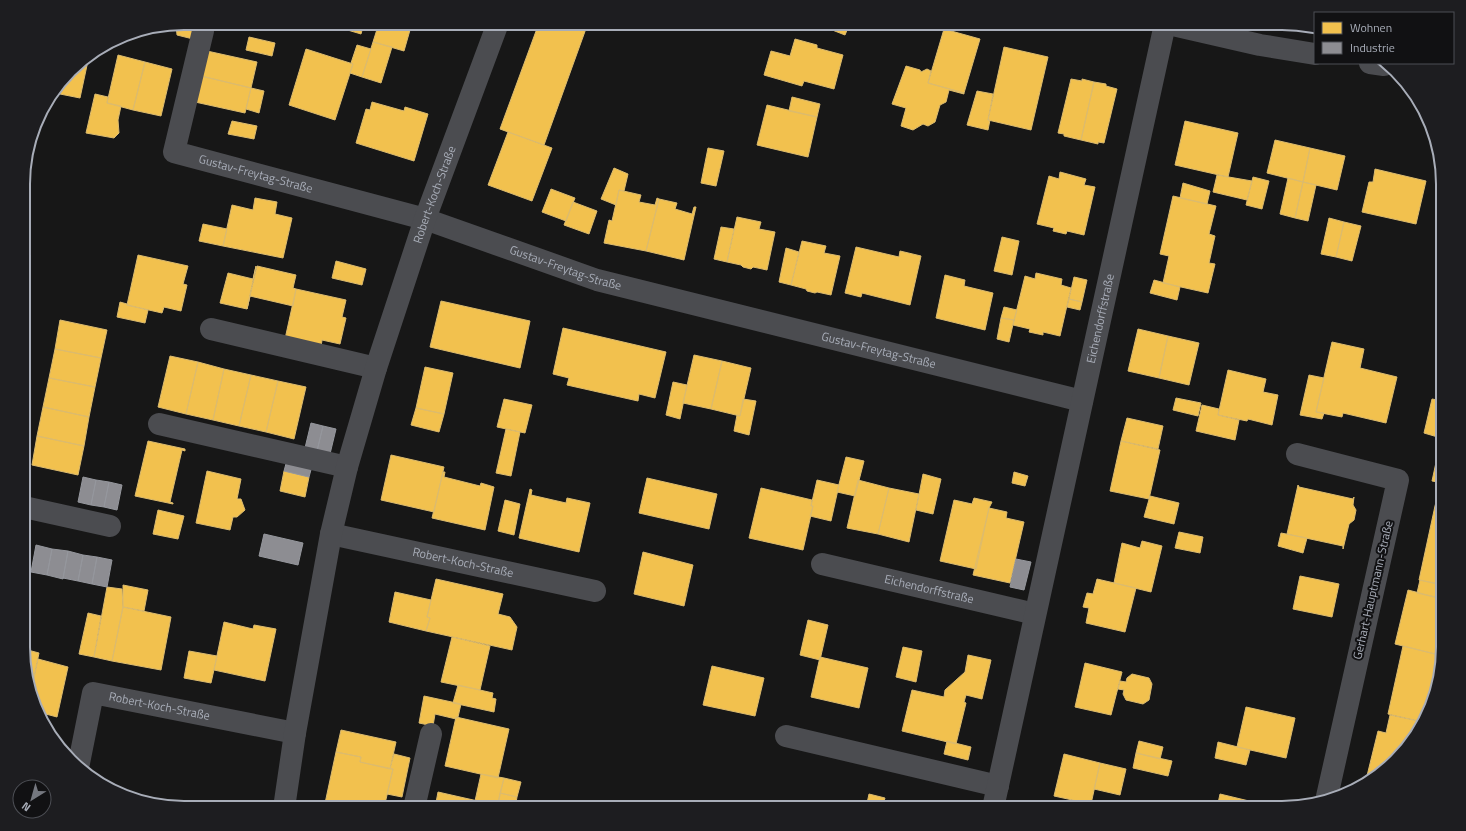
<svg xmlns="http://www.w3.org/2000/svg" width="1466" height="831" font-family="'Titillium Web',sans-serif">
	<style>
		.homes { fill: #f2c14e; stroke: #dcbb6e }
		.industry { fill: #8d8d92; stroke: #95979d }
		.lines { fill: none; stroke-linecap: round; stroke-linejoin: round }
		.minor { stroke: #4b4c50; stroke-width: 22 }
		.labels { text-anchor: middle; stroke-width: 4; stroke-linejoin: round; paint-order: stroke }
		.street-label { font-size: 12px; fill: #a8adb8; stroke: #111113 }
		.rim { fill: none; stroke: #a8adb8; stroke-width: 2 }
	</style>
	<rect width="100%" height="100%" fill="#171717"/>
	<!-- homes -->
	<path class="homes" d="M183,23h14l-4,16 -16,-4 -1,-10 6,1z
		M247,23h25l-1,5z
		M324,23h40l-3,11z
		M379,23h33l-8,28 -31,-9z
		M539,23h49l-44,122 -44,-16z
		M823,23h27l-5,12 -23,-9z
		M944,29l36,10 -16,54 -36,-10z
		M249,37l26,6 -3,13 -26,-6z
		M795,39l22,6v3l26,7 -9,34 -30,-8 -2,5 -38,-11 7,-24 19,5z
		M373,42l19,5 -11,36 -19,-6z
		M357,45l14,4 -9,28 -12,-4 3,-9 -2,-1z
		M1004,47l44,10 -17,73 -43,-10z
		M306,49l47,15 -18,56 -46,-15z
		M207,51l50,11 -6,26 -50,-12z
		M118,55l27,7 -12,48 -26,-7z
		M89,56l-9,42 -25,-5 23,-30z
		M145,62l27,7 -11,47 -28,-6z
		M906,66l14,4 1,2 6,-3 4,2 -3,12 36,10v1l-15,-4 -3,12 -6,3 -5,17 -7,4 -5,-2 -10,6 -12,-4 5,-18 -14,-4z
		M201,76l50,12 -6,25 -50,-11z
		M1071,79l11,2v-2l12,3 -13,58 -17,-4v-2l-6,-1z
		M1094,82l12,2v2l11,3 -13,54 -6,-1v2l-17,-4z
		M251,88l13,3 -5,22 -13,-4z
		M977,91l16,3 -5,26h2l-2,10 -21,-5z
		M95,94l13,3 -1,6 14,3 -3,14 1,13 -5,5 -28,-5z
		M792,97l28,7 -3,13 -28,-6z
		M372,102l32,9 1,-4 23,7 -14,47 -58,-18 10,-34 4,1z
		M767,105l50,12 -9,40 -51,-12z
		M232,121l25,5 -3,13 -26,-5z
		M1185,121l53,12 -10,44 -53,-12z
		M508,132l44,16 -20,53 -44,-16z
		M1275,140l35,8 -7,34 -36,-9z
		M708,148l16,3 -8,35 -15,-3z
		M1310,148l35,8 -8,34 -34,-8z
		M614,168l14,6 -4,17 -5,-1 -3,15 -15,-6z
		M1375,169l51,12 -10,43 -54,-12 7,-30h4z
		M1060,172l26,7 -2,6 11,2 -11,48 -17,-4 -1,3 -13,-3 1,-3 -17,-4 12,-48 10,3z
		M1217,175l35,6 -5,19 -34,-8z
		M1253,177l16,4 -7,28 -16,-4z
		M1288,178l15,4 -8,36 -15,-4z
		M1303,182l13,3 -8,36 -13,-3z
		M1183,183l27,8 -3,13 -27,-6z
		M551,189l24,9 -9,23 -24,-9z
		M619,190l22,5 -2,7 16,3 2,-7 2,1 -13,52 -42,-8 5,-23 3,1z
		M1173,196l43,10 -7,28 6,2 -6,27 6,1 -7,29 -45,-10 6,-27 -9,-2z
		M255,198l22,4 -2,12 17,4 -9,40 -60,-12 9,-41 21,5z
		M659,199l18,4 -2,6 17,5 2,-7h2l-12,53 -38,-9z
		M573,202l24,9 -8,23 -25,-9z
		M737,217l24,5 -2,7 16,3 -8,38 -14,-3 -2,2 -8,-2 -2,-2 -14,-3z
		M1329,218l15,4 -8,35 -15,-3z
		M1344,222l17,4 -9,35 -16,-4z
		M203,224l24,5 -4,17 -24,-5z
		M721,227l13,2 -7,33 -13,-3z
		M1002,237l17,4 -7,34 -18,-4z
		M802,241l24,5 -2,7 16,3 -9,39 -14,-3 -2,1 -8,-2 -1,-2 -15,-4z
		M856,247l43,10 1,-6 21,5 -11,49 -48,-12 -1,4 -16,-4z
		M786,248l13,4 -8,33 -12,-3z
		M138,255l50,11 -5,18 4,1 -6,26 -17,-4 -2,6 -35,-8z
		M336,261l30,8 -4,16 -30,-7z
		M256,266l-9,43 -27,-6 8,-30 25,6z
		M257,266l39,9 -3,13 3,1 -3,17 -43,-10 -3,13z
		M1036,273l26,6 -1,6 10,3 -11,48 -17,-4v3l-14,-3 1,-3 -17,-4 12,-49 10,3z
		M945,275l20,5 -1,6 29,7 -8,37 -49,-12z
		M1074,277l13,3 -5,22 -13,-3z
		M1154,280l26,7 -3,13 -27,-7z
		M296,289l50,11 -4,17 4,1 -6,26 -18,-4 -1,7 -36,-8z
		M1069,299l13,3 -2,8 -13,-3z
		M441,301l89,20 -10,47 -90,-21z
		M120,302l7,2v1l21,5 -3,13 -28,-6z
		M1004,307l13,3 -3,10 -13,-2z
		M1001,318l13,2 -5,22 -12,-3z
		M60,320l47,10 -6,28 -46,-9z
		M563,328l103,24 -11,46 -16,-4 -1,7 -71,-16 2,-7 -16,-4z
		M1138,329l30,7 -9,42 -31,-7z
		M1168,336l31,7 -10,42 -30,-7z
		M1332,342l32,7 -4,19 37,9 -11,46 -43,-10 -1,4 -26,-5z
		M55,349l46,9 -6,29 -46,-9z
		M694,355l28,6 -11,48 -28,-6z
		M170,356l28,6 -12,52 -28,-7z
		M722,361l29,7 -11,48 -29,-7z
		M198,362l26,7 -11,51 -27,-6z
		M425,367l28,6 -9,41 -28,-6z
		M224,369l27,6 -12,51 -26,-6z
		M1228,370l38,9 -3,13 15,3 -6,30 -24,-6 -1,2 -29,-6z
		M251,375l27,6 -12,51 -27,-6z
		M1309,375l15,3 -8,34 8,1 -2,6 -22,-4z
		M49,378l46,9 -6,30 -46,-10z
		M278,381l28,6 -12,52 -28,-7z
		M673,382l14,3 -7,34 -14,-4z
		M1176,398l25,5 -3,13 -25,-6z
		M504,399l28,6 -7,28 -28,-6z
		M743,399l13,2 -7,34 -15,-4 3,-16 3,1z
		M1432,399l11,2v29l-2,8 -17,-5z
		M1202,405l17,4 -1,6 21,5 -4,20 -39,-9z
		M43,407l46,10 -5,29 -47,-10z
		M416,408l28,6 -5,18 -28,-7z
		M1127,418l36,8 -5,23 -37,-8z
		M506,429l14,3 -9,44 -15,-3z
		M1443,430v53l-11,-2z
		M37,436l47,10 -6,29 -46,-10z
		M148,441l37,8v2l-3,-1 -12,52 3,1v1l-38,-8z
		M1121,441l39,9 -11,49 -39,-8z
		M391,455l53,12 -10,45 -53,-12z
		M846,457l18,4 -9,35 -18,-4z
		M207,471l34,8 -4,20h4l4,11 -8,7h-4l-3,13 -34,-7z
		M284,471l25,6 -4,20 -25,-6z
		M443,472h2l-1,5 36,9 1,-3 13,4 -9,43 -53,-12z
		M1014,472l14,4 -3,10 -13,-3z
		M923,474l18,5 -8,35 -17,-4z
		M647,478l70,16 -8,35 -70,-16z
		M817,480l22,5 -8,36 -21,-5 3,-10h-2z
		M858,480l31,8 -11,46 -31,-6z
		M1441,483h2v25l-8,-2z
		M1298,485l1,2 54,12 1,-2 -1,8 3,5 -2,10 -5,4 -6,25v-3l-56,-12z
		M761,488l51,12 -1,6h2l-10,44 -54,-12z
		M889,488l30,6 -10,48 -31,-8z
		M530,489l2,1 -1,5 35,8 1,-5 23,5 -11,49 -60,-14z
		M1150,496l29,7 -5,21 -30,-7z
		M974,498l18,4 -3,6 -13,61 -36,-8 14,-61 18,4z
		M505,500l15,4 -6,31 -16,-4z
		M1435,506l8,2v77l-24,-5z
		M989,508l18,4 -1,6 18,4 -14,61 -37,-8z
		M158,510l26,6 -6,23 -25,-5z
		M1179,532l24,5 -3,16 -25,-5z
		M1281,533l26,5 -4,15 -25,-7z
		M1142,541l20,5 -11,46 -37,-9 8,-40 18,5z
		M643,552l50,13 -9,41 -50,-12z
		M1300,576l39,8 -7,33 -39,-8z
		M436,579l67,15 -5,20 12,3 7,10 -5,23 -86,-19 4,-13 -3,-1z
		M1097,579l39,9 -11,44 -39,-9 3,-15 -6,-1 4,-14 6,1z
		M1420,580l23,5v14l-26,-6z
		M123,585l25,5 -4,21 -21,-4z
		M107,587l15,2 1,18 -11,54 -18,-4z
		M1408,590l35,9v57l-48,-12z
		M395,592l36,8 -4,17 3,1 -4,13 -37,-9z
		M123,607l48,10 -10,53 -49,-9z
		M88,613l13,3 -7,41 -15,-3z
		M808,620l20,5 -8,35 -20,-5z
		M224,622l29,7 1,-4 22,4 -11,52 -51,-11z
		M452,637l38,9 -10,44 -39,-8z
		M1403,646l40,10 -20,66 -35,-8z
		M903,647l19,4 -6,31 -20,-5z
		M24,649l15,4 -7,34 -8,-19z
		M189,651l28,5 -6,27 -27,-5z
		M968,655l23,5 -9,39 -16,-4 -2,7 2,1 -10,41 -54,-13 10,-41 32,7 1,-7 20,-18z
		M820,657l48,11 -9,40 -48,-11z
		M38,659l30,8 -11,50 -15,-4 -10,-26z
		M1085,663l37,9 -11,43 -36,-8z
		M712,666l52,12 -9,38 -52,-11z
		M1132,674l17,4 3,6 -3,16 -6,4 -17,-4 -3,-6 1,-4 -6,-1 2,-8 6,1 1,-4z
		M458,685l35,8 -1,5 4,1 -2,13 -41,-9z
		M424,696l37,8 -3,13h-2v2l-21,-5 -2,12 -14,-3z
		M1246,707l49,11 -9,40 -49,-11z
		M1390,715l33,7 -1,5 -51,54 -6,3 13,-53 8,2z
		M456,717l53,12 -11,49 -53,-12z
		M341,730l55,12 -6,27 -30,-7 1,-5 -25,-5z
		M947,741l24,6 -3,13 -24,-6z
		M1139,741l24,6 -3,12 -24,-6z
		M1218,742l32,8 -4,15 -31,-7z
		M336,752l25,5 -1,5 33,7 -9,39h-60z
		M1136,753l36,8 -4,15 -35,-8z
		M394,754l16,4 -8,39 -15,-3 6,-25h-3z
		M1064,754l36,9 -9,41 -37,-8z
		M1100,763l26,6 -6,26 -26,-6z
		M481,774l23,4 -7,30 -6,-2v-2l-16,-3z
		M504,778l17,4 -4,15 -17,-4z
		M438,792l53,12v4h-56z
		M500,793l17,4 -2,11h-18z
		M869,794l16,4 -3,10h-16z
		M1220,794l58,14h-61z"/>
	<!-- industry -->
	<path class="industry" d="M311,423l12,3 -6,25 -12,-3z
		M323,426l13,3 -6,25 -13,-3z
		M287,460l25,6 -3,11 -25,-6z
		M83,477l13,3 -5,25 -13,-3z
		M96,480l13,2 -5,25 -13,-2z
		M109,482l13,3 -5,25 -13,-3z
		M264,534l39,9 -5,22 -39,-9z
		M36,545l16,4 -5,26 -16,-3z
		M52,549l16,2 -5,28 -16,-4z
		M68,551l15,4 -5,26 -15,-3z
		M83,555l14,2 -5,27 -14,-3z
		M97,557l15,3 -5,27 -15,-3z
		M1016,559l15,3 -7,28 -14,-3z"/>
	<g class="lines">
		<!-- minor -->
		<g class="minor">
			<path d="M1164,23l96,22 55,9"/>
			<path id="s1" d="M203,31l-29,121 251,67 172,61 485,121"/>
			<path d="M1370,63l14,2"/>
			<path d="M211,329l165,39"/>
			<path d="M159,424l188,43"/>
			<path d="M1297,454l101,26 -72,321"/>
			<path d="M24,507l86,19"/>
			<path id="s2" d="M331,534l264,57"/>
			<path id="s3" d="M822,564l213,50"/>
			<path d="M786,736l212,50"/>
			<path id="s4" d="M79,763l14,-70 202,40"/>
			<path id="s5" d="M284,808l11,-75 36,-199 16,-67 29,-99 49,-149 73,-196"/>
			<path d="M414,808l17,-74"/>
			<path id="s6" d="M993,808l172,-784"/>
		</g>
	</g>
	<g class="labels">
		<!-- street labels -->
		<g class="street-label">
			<text dy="4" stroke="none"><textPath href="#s1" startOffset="209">Gustav-Freytag-Straße</textPath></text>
			<text dy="4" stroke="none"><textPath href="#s5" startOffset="633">Robert-Koch-Straße</textPath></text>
			<text dy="4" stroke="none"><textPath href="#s1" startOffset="533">Gustav-Freytag-Straße</textPath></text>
			<text dy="4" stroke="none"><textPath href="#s6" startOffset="501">Eichendorffstraße</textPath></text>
			<text dy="4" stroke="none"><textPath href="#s1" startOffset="857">Gustav-Freytag-Straße</textPath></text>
			<text dy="4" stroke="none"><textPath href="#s2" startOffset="135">Robert-Koch-Straße</textPath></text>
			<text dy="4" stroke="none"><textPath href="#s3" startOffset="110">Eichendorffstraße</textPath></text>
			<text transform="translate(1373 590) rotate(-77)" y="4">Gerhart-Hauptmann-Straße</text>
			<text dy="4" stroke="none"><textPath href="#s4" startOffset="139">Robert-Koch-Straße</textPath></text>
		</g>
	</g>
	<!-- crop -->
	<path d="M0 0H1466V831H0ZM184 30H1282A154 154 0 0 1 1436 184V647A154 154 0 0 1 1282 801H184A154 154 0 0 1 30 647V184A154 154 0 0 1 184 30Z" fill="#1d1d20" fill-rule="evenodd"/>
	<path class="rim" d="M184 30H1282A154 154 0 0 1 1436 184V647A154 154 0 0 1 1282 801H184A154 154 0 0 1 30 647V184A154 154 0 0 1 184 30Z"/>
	<!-- legend -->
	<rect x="1314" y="12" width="140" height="52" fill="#111113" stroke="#4d4f55"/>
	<rect x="1322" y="22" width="20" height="12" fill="#f2c14e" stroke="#4d4f55"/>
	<text x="1350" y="32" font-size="12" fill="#a8adb8">Wohnen</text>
	<rect x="1322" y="42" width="20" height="12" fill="#8d8d92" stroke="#4d4f55"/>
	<text x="1350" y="52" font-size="12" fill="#a8adb8">Industrie</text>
	<!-- north arrow -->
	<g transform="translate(32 799) rotate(217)"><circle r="19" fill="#111113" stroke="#4d4f55"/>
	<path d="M0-3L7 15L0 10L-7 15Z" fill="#757880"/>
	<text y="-6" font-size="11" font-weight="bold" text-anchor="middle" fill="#a8adb8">N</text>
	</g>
</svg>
